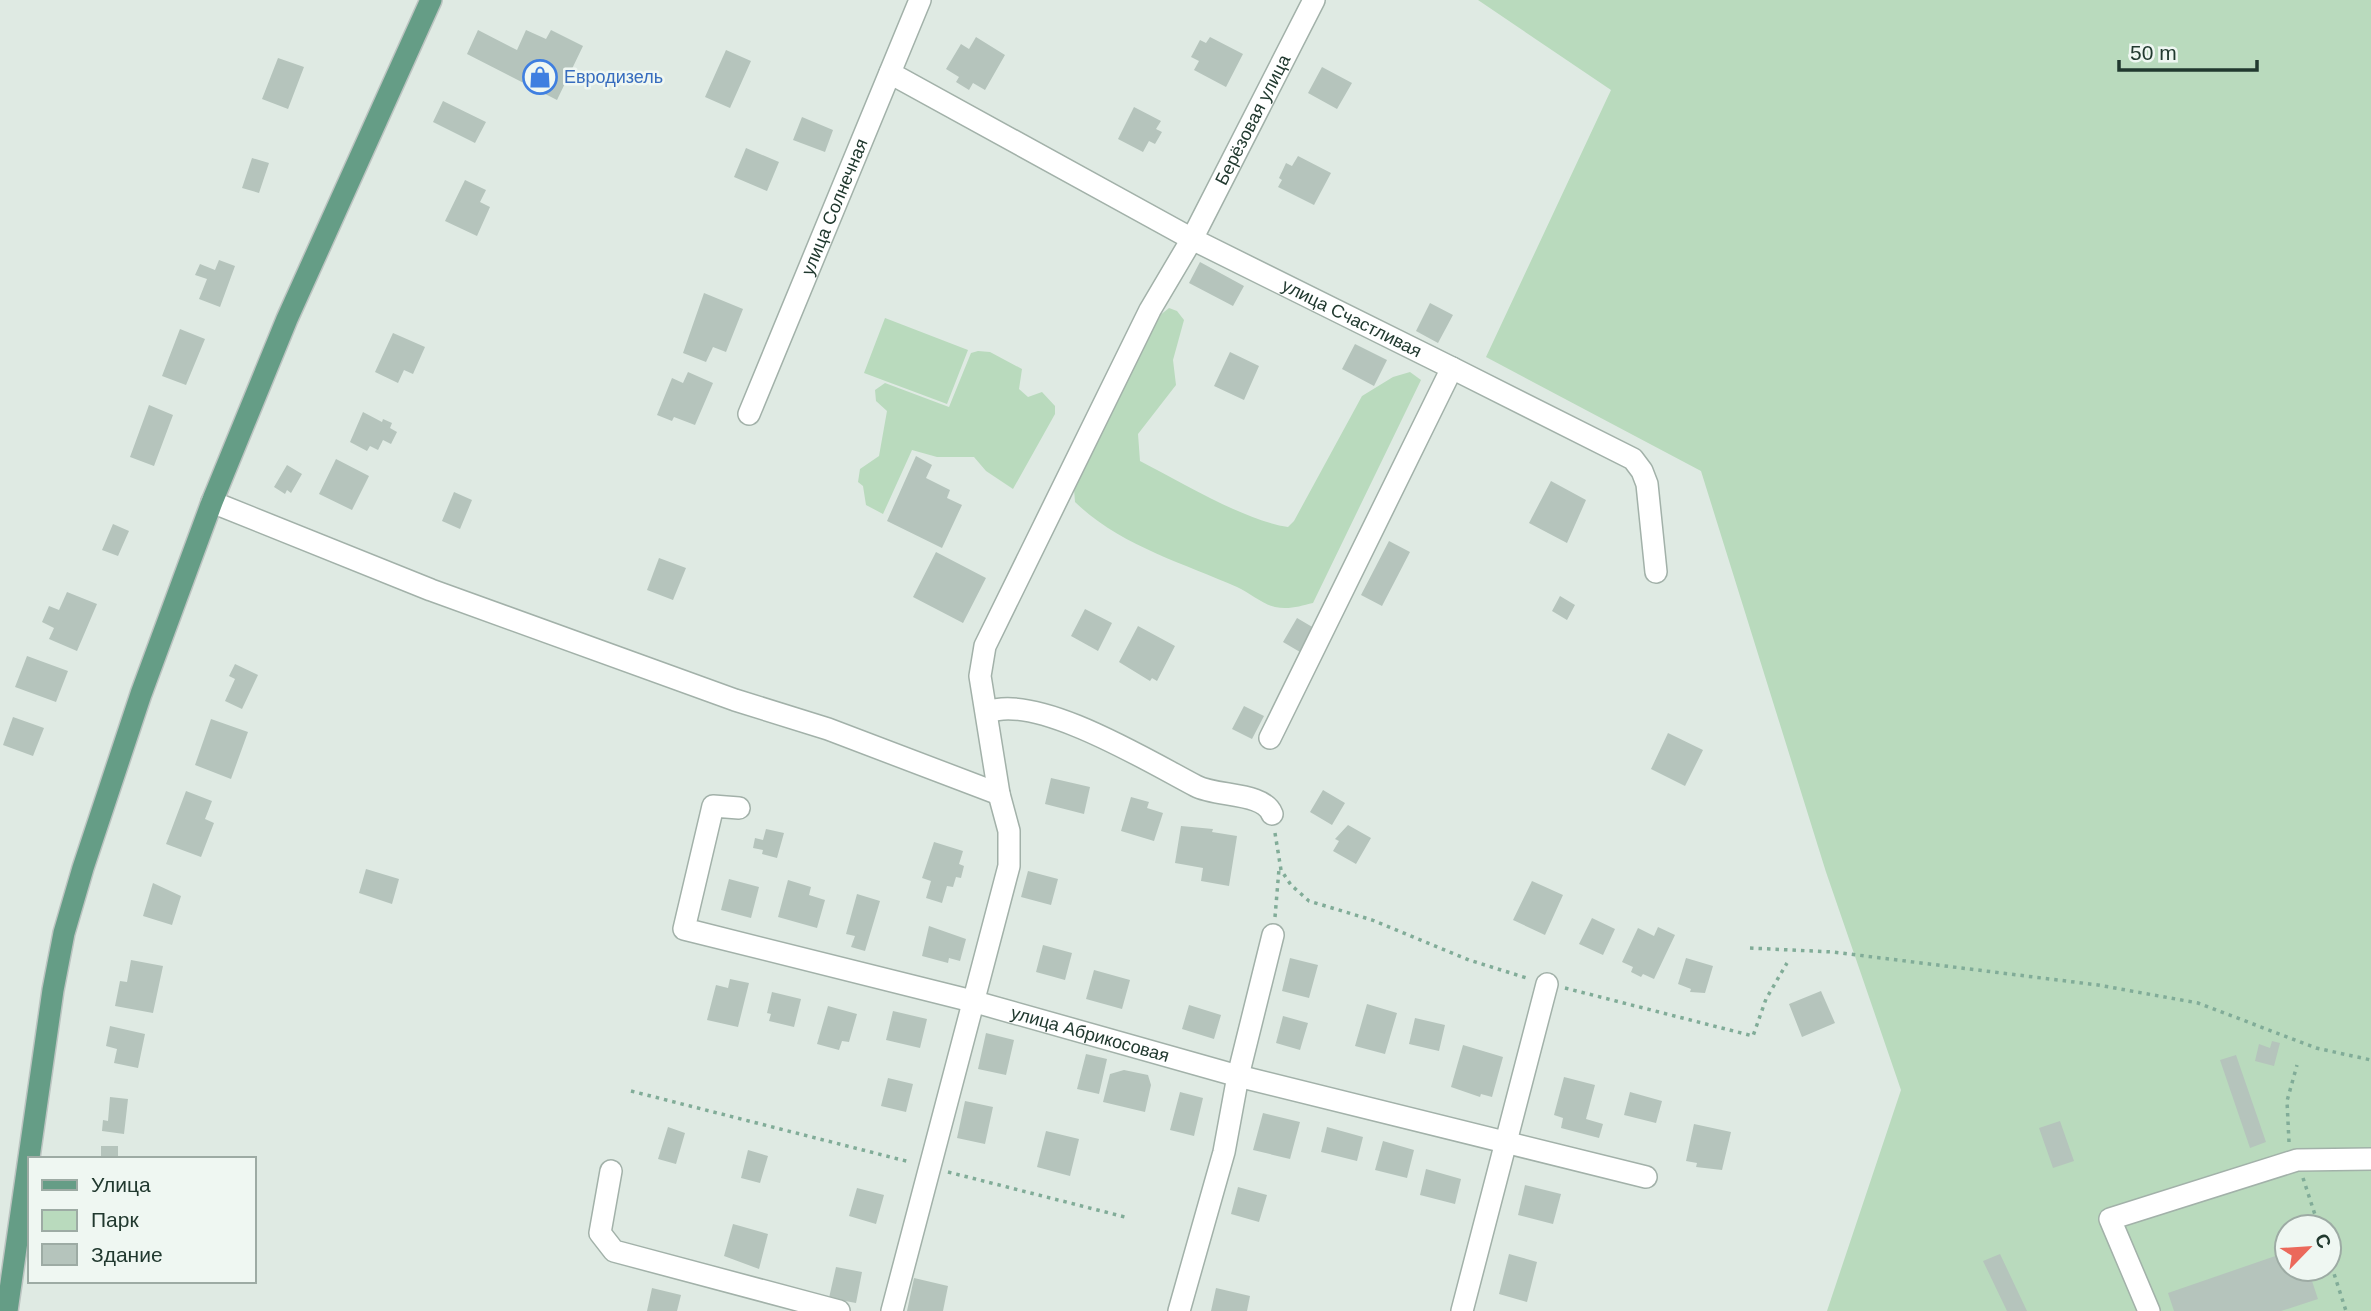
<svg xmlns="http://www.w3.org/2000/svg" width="2371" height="1311" font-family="Arial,sans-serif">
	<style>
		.green { fill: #b9dabd; fill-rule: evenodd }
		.building { fill: #b5c4bc }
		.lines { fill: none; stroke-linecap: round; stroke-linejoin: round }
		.minor-casing { stroke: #a2b1a9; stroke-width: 24 }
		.major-casing { stroke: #bcc4c1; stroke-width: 24 }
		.path { stroke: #81ac98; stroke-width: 3.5; stroke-dasharray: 3.5 5; stroke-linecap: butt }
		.minor { stroke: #fff; stroke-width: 21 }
		.major { stroke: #659d86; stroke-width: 21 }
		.labels { text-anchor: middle; stroke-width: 5; stroke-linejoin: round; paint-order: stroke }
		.shop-label { font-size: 18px; fill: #366cbe; stroke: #eff7f2; text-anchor: start }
		.street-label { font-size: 18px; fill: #21392f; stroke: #eff7f2 }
	</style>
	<rect width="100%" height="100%" fill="#dfeae3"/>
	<!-- green -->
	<path class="green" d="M1478,0h893v1311h-544l74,-221 -75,-218 -125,-401 -215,-114 125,-267zM2287,1227h42v42h-42z
		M1169,308l8,3 7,9 -11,40 3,25 -38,49 2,27c41,21 103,59 148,66l6,-6 68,-125 31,-19 17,-5 11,8 -108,223c-13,3 -24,7 -38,4 -13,-3 -25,-14 -38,-20 -54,-24 -118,-42 -162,-85l-1,-13 85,-173z
		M885,318l83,32 -21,54 -83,-31z
		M978,351l12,1 32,17 -3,20 9,8 14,-5 13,14v8l-42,75 -27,-18 -12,-14h-37l-25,-7 -29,64 -17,-9 -3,-19 -5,-4 2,-13 19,-13 8,-45 -11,-10 -1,-11 10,-7 64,24 22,-54z"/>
	<!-- building -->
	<path class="building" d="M478,30l39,20 9,-20 20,9 5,-9 32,16 -26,54 -90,-46z
		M976,37l29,18 -20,35 -12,-7 -4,7 -13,-8 3,-5 -13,-8 15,-25 8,5z
		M1210,37l33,17 -17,33 -32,-17 5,-9 -8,-4 9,-17 6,3z
		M726,50l25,11 -21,47 -25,-11z
		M278,58l26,9 -16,42 -26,-10z
		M1322,67l30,16 -15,26 -29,-16z
		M443,101l43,21 -11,21 -42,-21z
		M1134,107l27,14 -5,8 6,3 -7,12 -6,-3 -6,11 -25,-13z
		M802,117l31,13 -8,22 -32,-12z
		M746,148l33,14 -12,29 -33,-14z
		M1298,156l33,17 -17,32 -36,-18 4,-7 -3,-2 7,-15 6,3z
		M252,158l17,5 -10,30 -17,-5z
		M465,180l21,10 -6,12 10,5 -13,29 -32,-15z
		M219,260l16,6 -15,41 -21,-8 8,-20 -12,-4 5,-11 15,6z
		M1200,262l44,24 -11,20 -44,-23z
		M704,293l39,16 -17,43 -13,-5 -7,15 -23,-9z
		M1430,303l23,12 -15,28 -22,-12z
		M180,329l25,10 -19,46 -24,-9z
		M393,333l32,14 -12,27 -9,-4 -6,13 -23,-11z
		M1355,344l32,16 -13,26 -32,-17z
		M1230,352l29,14 -15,34 -30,-14z
		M688,372l25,11 -18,42 -21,-8 -2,4 -15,-6 15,-37 11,5z
		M149,405l24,10 -19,51 -24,-9z
		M363,412l19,10 1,-3 9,4 -2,5 7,4 -6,12 -8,-4 -5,10 -8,-4 -3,5 -17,-9z
		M916,456l16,9 -6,13 24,12 -3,8 15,7 -20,43 -55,-27z
		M336,459l33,17 -17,34 -33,-16z
		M287,465l15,9 -11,19 -4,-3 -2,4 -11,-7z
		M1551,481l35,19 -19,43 -38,-20z
		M454,492l18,8 -12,29 -18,-8z
		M113,524l16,7 -11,25 -16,-6z
		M1389,541l21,11 -28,54 -21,-11z
		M936,552l50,26 -23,45 -50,-26z
		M659,558l27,10 -13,32 -26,-10z
		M67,592l30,12 -20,47 -28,-12 5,-11 -12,-6 7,-16 10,4z
		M1560,596l15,9 -8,15 -15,-9z
		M1085,609l27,14 -14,28 -27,-15z
		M1297,618l17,10 -14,24 -17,-10z
		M1138,626l37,20 -18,35 -5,-3 -2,3 -31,-19z
		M27,656l41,15 -12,31 -41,-15z
		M235,664l23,11 -16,34 -17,-8 10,-22 -6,-3z
		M1244,706l20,10 -12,23 -20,-10z
		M13,717l31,11 -11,28 -30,-11z
		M211,719l37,13 -17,47 -36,-14z
		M1668,733l35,17 -18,36 -34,-17z
		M1051,778l39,9 -6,27 -39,-10z
		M1323,790l22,13 -13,22 -22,-13z
		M186,791l26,10 -7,18 9,4 -13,34 -35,-13z
		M1131,797l18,5 -2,6 16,5 -9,28 -33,-10z
		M1348,825l23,13 -15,26 -23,-13 6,-10 -4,-2z
		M1181,826l32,3 -1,3 25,4 -8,50 -28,-5 2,-13 -28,-5z
		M766,829l18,4 -7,25 -15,-4 1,-4 -10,-2 2,-10 8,2z
		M934,842l29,9 -4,13 5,2 -3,12 -5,-1 -3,10 -6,-1 -5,17 -16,-5 5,-17 -9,-3z
		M366,869l33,10 -7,25 -33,-11z
		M1028,871l30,8 -7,26 -30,-8z
		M729,879l30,8 -8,31 -30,-8z
		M788,880l23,7 -2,8 16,5 -8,28 -39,-11z
		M1532,881l31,14 -18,40 -32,-15z
		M153,883l28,13 -9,29 -29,-9z
		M857,894l23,7 -15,50 -14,-4 4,-11 -9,-2z
		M1592,918l23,11 -12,26 -24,-11z
		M929,926l37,13 -6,22 -11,-3 -1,5 -26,-7z
		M1658,927l17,8 -21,44 -11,-5 -2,3 -10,-5 2,-5 -11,-5 16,-34 16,8z
		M1043,945l29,8 -7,27 -29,-8z
		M1290,958l28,7 -9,33 -27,-7z
		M1686,958l27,8 -8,27 -15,-1 1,-3 -13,-5z
		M131,960l32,6 -10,47 -38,-7 5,-25 7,1z
		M1094,970l36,10 -8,29 -36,-10z
		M730,979l19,4 -11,44 -31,-7 9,-35 12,3z
		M1821,991l14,32 -33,14 -13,-33z
		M772,992l29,7 -7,28 -25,-6 2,-7 -4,-1z
		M1367,1004l30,9 -12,41 -30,-8z
		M1189,1005l32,10 -7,24 -32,-10z
		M828,1006l29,8 -8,28 -7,-1 -3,9 -22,-6z
		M893,1011l34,8 -7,29 -34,-8z
		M1283,1016l25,7 -8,27 -24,-7z
		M1415,1018l30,7 -6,26 -30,-7z
		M110,1026l35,8 -7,34 -24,-5 3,-14 -11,-3z
		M986,1033l28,7 -8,35 -28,-6z
		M2272,1041l8,2 -6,23 -19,-5 4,-17 11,4z
		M1463,1045l40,12 -11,40 -11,-3 -1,3 -29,-10z
		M1086,1054l21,5 -8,35 -22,-5z
		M2236,1055l30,87 -16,6 -30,-88z
		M1124,1070l24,5 3,10 -6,27 -42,-10 7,-28z
		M1564,1077l31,8 -9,34 17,5 -4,14 -38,-10 2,-10 -9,-3z
		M888,1078l25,6 -7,28 -25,-6z
		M1180,1092l23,6 -9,38 -24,-6z
		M1630,1092l32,9 -6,22 -32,-8z
		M110,1097l18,2 -4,35 -22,-3 1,-11 5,1z
		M965,1101l28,6 -8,37 -28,-6z
		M1263,1113l37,9 -10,37 -37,-9z
		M2060,1121l14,40 -21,7 -14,-40z
		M1694,1124l37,8 -9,38 -26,-3 1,-4 -11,-2z
		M668,1127l17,6 -9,31 -18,-5z
		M1327,1127l36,10 -6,24 -36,-9z
		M1046,1131l33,8 -9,37 -33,-9z
		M1383,1141l31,9 -7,28 -32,-8z
		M101,1146h17v13h-17z
		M748,1150l20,6 -8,27 -19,-5z
		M1426,1169l35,10 -6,25 -35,-9z
		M1525,1185l36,9 -8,30 -35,-9z
		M1238,1187l29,8 -8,27 -28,-8z
		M857,1188l27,7 -8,29 -27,-8z
		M733,1224l35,10 -9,35 -35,-13z
		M2287,1252v17h21l10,30 -37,12h-107l-6,-18z
		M1509,1254l28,8 -10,40 -28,-8z
		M2000,1254l27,57h-20l-24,-50z
		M836,1267l26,5 -6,31 -27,-5z
		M914,1278l34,8 -5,25h-36z
		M652,1288l29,7 -4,16h-30z
		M1216,1288l34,8 -3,15h-36z"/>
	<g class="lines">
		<!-- minor casing -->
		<g class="minor-casing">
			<g id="minor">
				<path id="s1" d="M890,73l302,166 260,129 -182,370"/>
				<path d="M1452,368l181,91 9,12 5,13 9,88"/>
				<path id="s2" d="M749,414l171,-414"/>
				<path d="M212,502l219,88 304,110 93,29 171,65"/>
				<path d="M988,712c49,-19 162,50 208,74 21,11 68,6 76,28"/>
				<path id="s3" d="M739,808l-26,-2 -29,123 288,72 266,75 408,101"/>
				<path d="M611,1171l-11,62 14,18 225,60"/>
				<path id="s4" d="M892,1311l117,-445v-35l-10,-37 -19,-118 5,-30 165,-336 42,-71 122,-239"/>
				<path d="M1179,1311l45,-159 14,-76 35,-141"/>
				<path d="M1462,1311l85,-327"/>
				<path d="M2149,1311l-39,-92 187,-59 74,-1"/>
			</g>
		</g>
		<!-- major casing -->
		<g class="major-casing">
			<path id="major" d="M7,1311l46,-321 11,-57 19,-65 58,-174 71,-192 75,-183 144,-319"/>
		</g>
		<!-- path -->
		<path class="path" d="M1275,833l6,37 10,15 18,16 63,19 97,40 61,19
			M1275,917l4,-48
			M1750,948l83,4 265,33 100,18 118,45 55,12
			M1565,988l188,48 13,-37 21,-36
			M631,1091l279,71
			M2289,1142l-2,-41 10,-36
			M948,1172l181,46
			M2303,1178l16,49
			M2329,1258l17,53"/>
		<!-- minor -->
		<use href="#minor" class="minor"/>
		<!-- major -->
		<use href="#major" class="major"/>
	</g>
	<!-- icons -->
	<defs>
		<g id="shop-ring" transform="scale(1.75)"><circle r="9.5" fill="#eff7f2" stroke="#3f7fe0" stroke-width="1.5"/><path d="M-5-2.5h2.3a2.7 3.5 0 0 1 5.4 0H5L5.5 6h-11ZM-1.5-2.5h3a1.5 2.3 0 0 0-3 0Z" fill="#3f7fe0"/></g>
	</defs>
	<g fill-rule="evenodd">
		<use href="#shop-ring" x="540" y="77"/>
	</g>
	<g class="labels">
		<!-- shop labels -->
		<g class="shop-label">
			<text x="564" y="83">Евродизель</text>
		</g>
		<!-- street labels -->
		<g class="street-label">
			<text dy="6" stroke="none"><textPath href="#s4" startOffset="1274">Берёзовая улица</textPath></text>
			<text dy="6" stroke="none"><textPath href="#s2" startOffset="224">улица Солнечная</textPath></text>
			<text dy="6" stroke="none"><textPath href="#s1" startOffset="523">улица Счастливая</textPath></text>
			<text dy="6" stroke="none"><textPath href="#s3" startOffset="572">улица Абрикосовая</textPath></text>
		</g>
	</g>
	<!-- legend -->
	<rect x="28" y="1157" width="228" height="126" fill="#eff7f2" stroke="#9daba4" stroke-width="2"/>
	<rect x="42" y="1180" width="35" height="10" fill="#659d86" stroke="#9daba4" stroke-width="2"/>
	<text x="91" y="1192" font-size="21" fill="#21392f">Улица</text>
	<rect x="42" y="1210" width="35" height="21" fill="#b9dabd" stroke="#9daba4" stroke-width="2"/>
	<text x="91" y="1227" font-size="21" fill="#21392f">Парк</text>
	<rect x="42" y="1244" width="35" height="21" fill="#b5c4bc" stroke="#9daba4" stroke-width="2"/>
	<text x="91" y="1262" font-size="21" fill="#21392f">Здание</text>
	<!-- north arrow -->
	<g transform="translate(2308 1248) rotate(65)"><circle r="33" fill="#eff7f2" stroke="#9daba4" stroke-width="2"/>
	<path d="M0-5L12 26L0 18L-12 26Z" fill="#eb695b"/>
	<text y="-10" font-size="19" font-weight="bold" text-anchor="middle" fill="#21392f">С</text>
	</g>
	<!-- scale -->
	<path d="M2119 60v10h138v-10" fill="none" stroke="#21392f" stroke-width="3.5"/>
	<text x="2130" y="60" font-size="21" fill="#21392f" stroke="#eff7f2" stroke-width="5" paint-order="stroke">50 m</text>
</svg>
